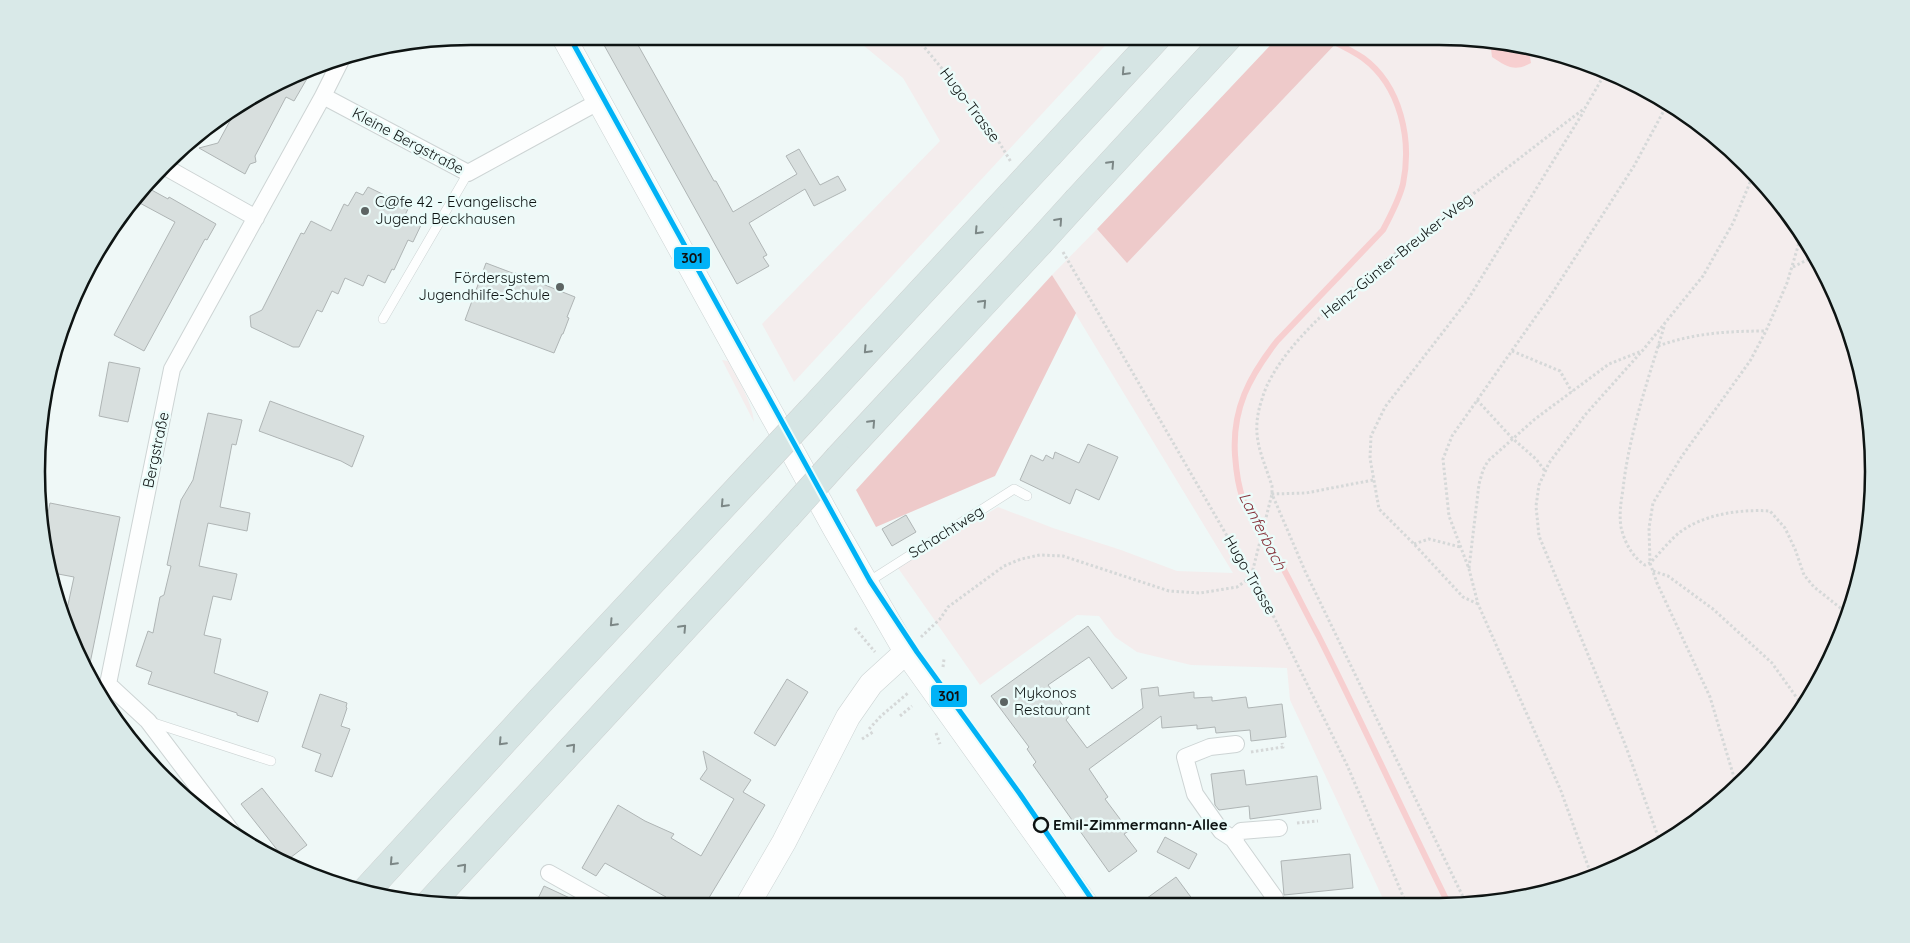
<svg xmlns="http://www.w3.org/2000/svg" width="1910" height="943" font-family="Quicksand,sans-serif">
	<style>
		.green { fill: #f4eded }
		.forest { fill: #eecaca }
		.water { fill: #f7cfd0 }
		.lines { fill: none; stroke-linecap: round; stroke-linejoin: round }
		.stream { stroke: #f7cfd0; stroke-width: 6 }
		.building { fill: #d8dfde; stroke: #afb5b5 }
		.lane-casing { stroke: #cdd4d4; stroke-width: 10 }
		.street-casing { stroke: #cdd4d4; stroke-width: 18 }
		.secondary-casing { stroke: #cdd4d4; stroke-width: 25 }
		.highway-casing { stroke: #ced2d1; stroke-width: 29 }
		.path { stroke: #d5d8d8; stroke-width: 3; stroke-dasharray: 2.5 2.5; stroke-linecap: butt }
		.lane { stroke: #fdfefe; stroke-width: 9 }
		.street { stroke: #fdfefe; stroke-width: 16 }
		.secondary { stroke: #fdfefe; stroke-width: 24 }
		.highway { stroke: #d6e5e4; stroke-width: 28 }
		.highway-bridge-casing { stroke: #ced2d1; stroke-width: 29; stroke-linecap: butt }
		.highway-bridge { stroke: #d6e5e4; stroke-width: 28 }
		.tram-1-casing { stroke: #ebfcfa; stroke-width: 9 }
		.tram-1 { stroke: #00b2f6; stroke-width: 5 }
		.oneway { stroke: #7c8786 }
		.poi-dot { fill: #5d6463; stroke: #ebfcfa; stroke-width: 2 }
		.stop-dot { fill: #ebfcfa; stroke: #0e1413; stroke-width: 2.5 }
		.labels { text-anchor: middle; stroke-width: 5; stroke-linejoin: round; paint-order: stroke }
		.street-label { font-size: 15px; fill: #0e1413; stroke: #ebfcfa }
		.poi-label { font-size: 15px; fill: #0e1413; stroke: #ebfcfa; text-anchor: start }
		.stop-label { font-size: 15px; font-weight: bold; fill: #0e1413; stroke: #ebfcfa; text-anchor: start }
		.water-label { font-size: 16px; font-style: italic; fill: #87323b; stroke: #ebfcfa }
		.rim { fill: none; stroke: #0e1413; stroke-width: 2.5 }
		.line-badge { stroke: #ebfcfa; stroke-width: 2 }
		.pale-badge-label { font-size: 14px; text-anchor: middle; font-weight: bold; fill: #111 }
	</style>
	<rect width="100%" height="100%" fill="#eff8f7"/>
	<!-- green -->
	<path class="green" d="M852,36h155l-2,5 4,-5h105l-320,346 -32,-58 178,-183 -37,-63z
		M1343,36h96l85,9 81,24 76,41 65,54 55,66 40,75 24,82 9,85 -9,85 -24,81 -57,98 -80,81 -99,57 -109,29h-111l-95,-203 -3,-32 -96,-3 -54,-13 -22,-15 -16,-21 -22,-1 -97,70 -82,-117 100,-61 55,21 68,22 56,21 56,2 -181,-298 45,-46 30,33z
		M722,360l6,1c10,19 24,40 26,61z"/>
	<!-- forest -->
	<path class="forest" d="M1279,36h64l-216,227 -30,-34z
		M1052,275l24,38 -81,163 -119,51 -20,-37z"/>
	<!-- water -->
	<path class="water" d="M1490,41l41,6 -2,4 2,12c-16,9 -24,4 -39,-6z"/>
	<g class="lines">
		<!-- stream -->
		<path class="stream" d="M1322,36c14,7 28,13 41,22 38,28 49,82 40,126 -4,16 -12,31 -20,46l-106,111c-28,36 -45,68 -42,114 1,14 3,31 8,44 11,24 27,46 40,69 12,22 23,45 35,67 45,89 86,179 130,268"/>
	</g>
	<!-- building -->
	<path class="building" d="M599,36h34l81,145h2l17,31 64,-38 -11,-18 13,-7 21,36 18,-9 8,14 -32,16 -9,-17 -56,34 18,32 -4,2 6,9 -32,18z
		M312,70l-18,31 -8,-4 -31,59 1,6 -6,2 -5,10 -46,-26 19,-5 13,-24 -6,-3z
		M368,187l41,20 -4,8 17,8 -9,19 -5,-2 -14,30 -2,-1 -7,14 -17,-8 -5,11 -18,-8 -7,16 -6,-3 -10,21 -5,-2 -18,37h-6l-42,-20 -1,-11 12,-6 39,-77 3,1 7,-13 20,10 13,-27 4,2 8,-14 7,3z
		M148,188l20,11 1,-2 47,27 -9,16 -2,-1 -61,112 -30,-16 61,-113 -39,-21z
		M486,263l29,11v-1l60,24 -8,20 2,1 -6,16h-1l-8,19 -89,-33z
		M109,362l31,6 -12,54 -29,-6z
		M270,401l94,35 -12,31 -11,-6 -82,-30z
		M208,413l34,7 -6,25 -4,-1 -12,63 30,6 -3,18 -39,-8 -9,43 38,8 -6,26 -18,-4 -9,39 17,4 -7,34 54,19 -10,30 -21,-7v-2l-89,-29 4,-12 -16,-6 12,-35 5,2 7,-36 4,-2 7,-29 -4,-1 14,-65 12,-20z
		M1088,444l30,13 -19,43 -23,-11 -6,15 -50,-24 11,-25 12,6 3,-6 7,4 2,-7 24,11z
		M50,503l70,14 -32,156 -7,-9 -15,-50 8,-37 -21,-4 -10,-36z
		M906,515l10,17 -24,14 -10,-17z
		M1088,626l39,52 -15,11 -23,-32 -41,28 22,30 -4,5 21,28 56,-40 -2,-19 17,-2 1,9 35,-4v6l18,-1v4l34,-4 2,11 34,-4 4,33 -35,4 -1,-11 -34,3 -1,-6 -18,2v-4l-35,3 -1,-12 -72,53 19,28 -3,2 24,32 -5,3 13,17 -28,21 -76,-107 3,-3 -9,-13 2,-2 -38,-51z
		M787,679l21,13 -33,54 -21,-13z
		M320,694l27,9 -1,4 1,1 -6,18 9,3 -18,48 -17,-6 6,-17 -19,-7z
		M703,751l48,29 -8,12 22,13 -61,101h-28l-11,-7 1,-2 -61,-34 -9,13 -14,-8 36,-63 27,16 29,13 -3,4 30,18 33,-57 -34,-20 7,-10z
		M1244,770l2,15 71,-9 4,33 -71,10 -1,-13 -30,4 -4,-5 -4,-31z
		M262,788l45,57 -21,16 -45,-57z
		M1165,837l32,17 -8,15 -32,-17z
		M1350,854l3,34 -69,7 -3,-34z
		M1176,877l20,27h-57z
		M544,886l43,20 -53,1z"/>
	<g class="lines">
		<!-- lane casing -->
		<g class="lane-casing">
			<path id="lane" d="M383,319l85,-146
				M868,582l146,-93 13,7
				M151,722l120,39"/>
		</g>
		<!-- street casing -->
		<g class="street-casing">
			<path id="street" d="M323,96l145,77 130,-71
				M167,168l89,50
				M1236,744l-26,3 -25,10 10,37 26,37 12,8 42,59 1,6
				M235,836l-87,-115 -40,-37 64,-315 151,-273 19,-38
				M1233,839l8,-8 38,-3
				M549,873l59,33"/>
		</g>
		<!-- secondary casing -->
		<g class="secondary-casing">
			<path id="secondary" d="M563,36l272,493 71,123 180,252
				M747,906l37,-64 64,-125 23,-33 35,-32"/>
		</g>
		<!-- highway casing -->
		<g class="highway-casing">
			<path id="highway" d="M1050,153l108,-117
				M1078,200l151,-164
				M812,410l199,-215
				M839,458l200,-215
				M365,892l177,-193 215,-230
				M430,903l356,-386"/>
		</g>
		<!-- path -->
		<path class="path" d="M915,36l73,88 23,38
			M1063,252l212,367 72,146 59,138
			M1793,267l22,-11
			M1664,327c-16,53 -35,107 -41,162 -2,13 -4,25 -2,38 3,14 11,30 24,38l5,-2c10,-10 19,-22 30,-31 25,-18 60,-23 90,-21l15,17 10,21 9,26 10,12 34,27
			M1658,346c36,-13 71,-15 108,-15
			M1512,351l48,20 12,21
			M1477,400l35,38 24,21 9,12
			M1373,480l-67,13 -34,1 33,77 161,332
			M1414,544l15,-5 31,8
			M1469,568l10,-84 4,-14 5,-9 47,-42 74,-55 33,-13
			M1653,571l15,5 45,33 59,54 30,42
			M1860,575l6,-27
			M1478,604l-15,-7 -49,-53 -35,-35 -9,-51 1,-22 14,-29 82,-106 117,-190
			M855,628l20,24
			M921,637l19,-18 8,-12 56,-41 17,-7 19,-4 23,1 106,35 31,2 37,-6 14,-10 21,-83v-8c-11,-34 -22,-51 -10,-87 19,-66 131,-143 185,-185 46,-35 92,-71 138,-106l22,-38
			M943,667l1,-8
			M900,716l12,-10
			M869,729l12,-13 27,-23
			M936,733l4,11
			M862,739l11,-7
			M1251,752l32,-5 -1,-4
			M1736,784l-26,-87 -53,-114 -7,-20 -1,-35 4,-25 29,-47 68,-95 16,-30 21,-48 15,-50
			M1297,823l21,-2
			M1660,842l-35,-98 -86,-208 -3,-30 3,-21 10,-22 36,-48 58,-65 60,-74 30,-53 21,-50
			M1592,877l-31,-86 -83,-187 -9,-35 -20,-53 -6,-57 9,-23 99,-141 83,-129 34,-63"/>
		<!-- lane -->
		<use href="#lane" class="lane"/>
		<!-- street -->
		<use href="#street" class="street"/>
		<!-- secondary -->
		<use href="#secondary" class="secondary"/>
		<!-- highway -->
		<use href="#highway" class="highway"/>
		<!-- highway-bridge casing -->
		<g class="highway-bridge-casing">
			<path id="highway-bridge" d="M1011,195l39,-42
				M1039,243l39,-43
				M757,469l55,-59
				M786,517l53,-59"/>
		</g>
		<!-- highway-bridge -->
		<use href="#highway-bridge" class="highway-bridge"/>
		<!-- tram-1 casing -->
		<g class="tram-1-casing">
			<path id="tram-1" d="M569,36l301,545 47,71 103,142 75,110"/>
		</g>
		<!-- tram-1 -->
		<use href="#tram-1" class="tram-1"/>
	</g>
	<!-- one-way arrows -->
	<defs><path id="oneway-chevron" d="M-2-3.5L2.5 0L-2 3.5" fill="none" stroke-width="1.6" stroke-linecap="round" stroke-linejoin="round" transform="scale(1.25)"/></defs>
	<g class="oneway">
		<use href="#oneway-chevron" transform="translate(1125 72) rotate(133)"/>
		<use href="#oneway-chevron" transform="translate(1111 164) rotate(-47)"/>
		<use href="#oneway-chevron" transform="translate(1059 221) rotate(-48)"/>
		<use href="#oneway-chevron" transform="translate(978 231) rotate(133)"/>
		<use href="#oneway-chevron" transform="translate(983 303) rotate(-47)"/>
		<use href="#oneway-chevron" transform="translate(867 350) rotate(133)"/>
		<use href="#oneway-chevron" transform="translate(872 423) rotate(-47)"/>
		<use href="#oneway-chevron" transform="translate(724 504) rotate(133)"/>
		<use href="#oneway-chevron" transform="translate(613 623) rotate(133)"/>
		<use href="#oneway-chevron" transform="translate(683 628) rotate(-47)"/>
		<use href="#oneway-chevron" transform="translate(502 742) rotate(133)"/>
		<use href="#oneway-chevron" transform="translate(572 747) rotate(-48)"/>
		<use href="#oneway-chevron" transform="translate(393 862) rotate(133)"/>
		<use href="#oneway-chevron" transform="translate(463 867) rotate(-48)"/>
	</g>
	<!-- markers -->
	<g class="poi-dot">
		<circle cx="365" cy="211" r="5"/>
		<circle cx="560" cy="287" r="5"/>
		<circle cx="1004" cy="702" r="5"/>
	</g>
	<circle class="stop-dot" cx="1041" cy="825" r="7"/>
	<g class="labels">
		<!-- street labels -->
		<g class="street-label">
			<text transform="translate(970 105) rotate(53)" y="5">Hugo-Trasse</text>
			<text transform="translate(408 141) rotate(28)" y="5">Kleine Bergstraße</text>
			<text transform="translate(1397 256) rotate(-39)" y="5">Heinz-Günter-Breuker-Weg</text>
			<text transform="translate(156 450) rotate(-78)" y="5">Bergstraße</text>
			<text transform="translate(946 532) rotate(-32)" y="5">Schachtweg</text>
			<text transform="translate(1250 575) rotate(60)" y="5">Hugo-Trasse</text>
		</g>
		<!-- poi labels -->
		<g class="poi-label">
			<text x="375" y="207">C@fe 42 - Evangelische<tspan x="375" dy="17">Jugend Beckhausen</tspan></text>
			<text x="550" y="283" text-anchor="end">Fördersystem<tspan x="550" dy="17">Jugendhilfe-Schule</tspan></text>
			<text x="1014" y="698">Mykonos<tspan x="1014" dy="17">Restaurant</tspan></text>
		</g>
		<!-- stop labels -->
		<g class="stop-label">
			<text x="1053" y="830">Emil-Zimmermann-Allee</text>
		</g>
		<!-- water labels -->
		<g class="water-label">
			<text transform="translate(1263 531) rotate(63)" y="6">Lanferbach</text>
		</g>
	</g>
	<!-- crop -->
	<path d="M0 0H1910V943H0ZM471 45H1439A426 426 0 0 1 1865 471V472A426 426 0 0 1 1439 898H471A426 426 0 0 1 45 472V471A426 426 0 0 1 471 45Z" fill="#d9e9e8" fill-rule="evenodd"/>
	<path class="rim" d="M471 45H1439A426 426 0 0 1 1865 471V472A426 426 0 0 1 1439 898H471A426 426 0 0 1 45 472V471A426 426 0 0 1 471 45Z"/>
	<g class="line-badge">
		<rect x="673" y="246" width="38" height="24" rx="5" fill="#00b2f6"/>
		<rect x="930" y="684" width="38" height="24" rx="5" fill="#00b2f6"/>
	</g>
	<g class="pale-badge-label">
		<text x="692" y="263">301</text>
		<text x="949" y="701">301</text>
	</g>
</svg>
